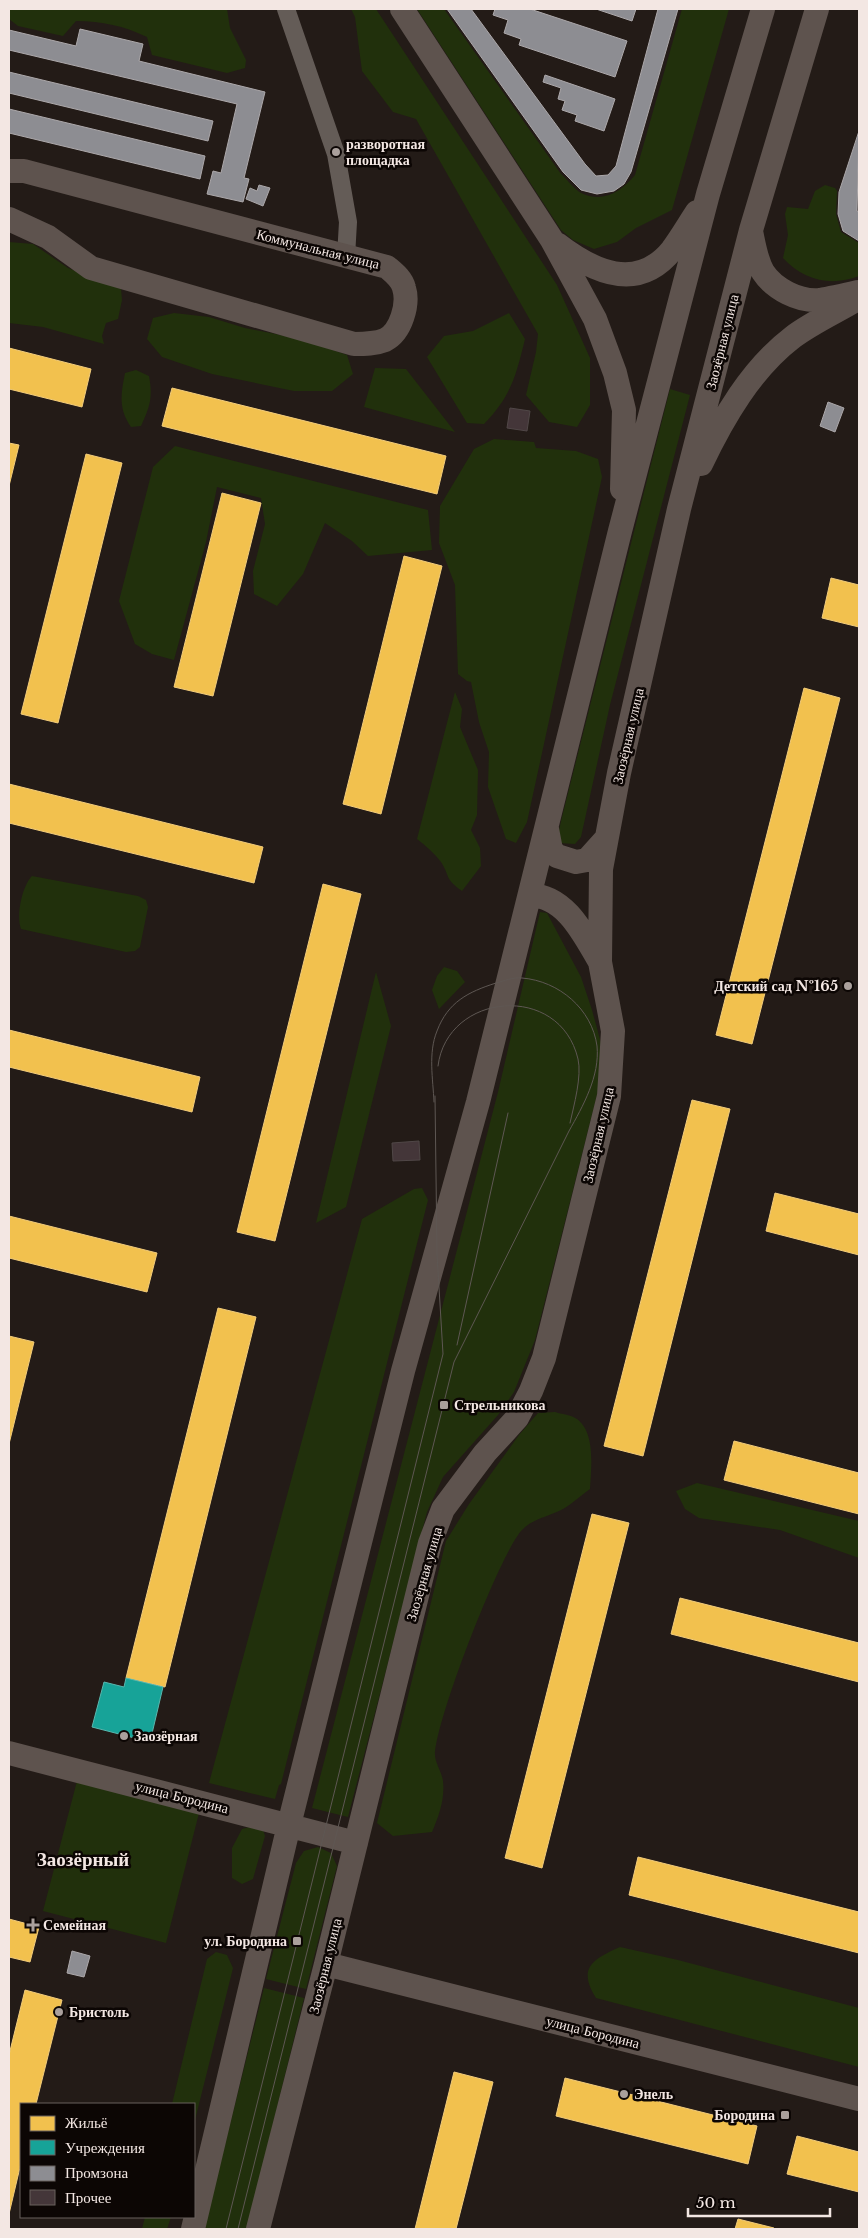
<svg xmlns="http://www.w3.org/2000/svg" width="868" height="2238" font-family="'Libre Baskerville',serif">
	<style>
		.green { fill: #21300c }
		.homes { fill: #f2c14e; stroke: #f2cc7b }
		.public { fill: #17a398; stroke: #59b7ae }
		.industry { fill: #8d8d92; stroke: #aca8aa }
		.building { fill: #443639; stroke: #504747 }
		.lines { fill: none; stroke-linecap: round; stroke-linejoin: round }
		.street { stroke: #645c57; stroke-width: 18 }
		.secondary { stroke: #5e534e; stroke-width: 24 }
		.tram { stroke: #5e5753; stroke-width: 1 }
		.poi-dot { fill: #aaa09c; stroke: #0c0604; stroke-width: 2 }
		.labels { text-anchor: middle; stroke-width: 5; stroke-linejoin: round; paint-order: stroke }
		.poi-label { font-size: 14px; font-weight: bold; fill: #f3e7e3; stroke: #0c0604; text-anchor: start }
		.street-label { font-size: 14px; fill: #f3e7e3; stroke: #0c0604 }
		.district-label { font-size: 19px; font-weight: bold; fill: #f3e7e3; stroke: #0c0604 }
	</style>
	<rect width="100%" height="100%" fill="#231b17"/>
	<!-- green -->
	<path class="green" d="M9,9h218l3,19 16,32 -1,8 -18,5 -75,-18 -5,-18c-23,-11 -45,-16 -71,-16l-13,15 -45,-10 -9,-7z
		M351,9h25l181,276 33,73v47l-13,22 -28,-5 -23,-27 10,-43 2,-18 -122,-215 -23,-7 -31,-41 -7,-54z
		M417,9h27l117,165c6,5 13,15 20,19 22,11 41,-2 54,-18l47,-166h47l-57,201 -36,18 -19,14 -23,7 -21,-9 -12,-10z
		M825,185l10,3 2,3 -1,23 5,18 18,11v33c-28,11 -56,4 -76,-18l5,-23 -3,-21 2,-7 21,2 7,-18z
		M9,242l24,2 35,24 53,21 1,11 -4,19 -12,4 -4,13 2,8 -61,-17 -34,-4z
		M174,313l35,4 36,11 56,11 46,16 6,19 -21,17h-38l-82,-17 -50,-17 -15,-18 6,-21z
		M509,313l16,26c-9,37 -14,57 -41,85l-17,-1 -40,-66 17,-21 29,-5z
		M375,368l31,1 49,63 -91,-25z
		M136,370l13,6c4,21 1,31 -8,50l-10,1c-13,-19 -10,-33 -6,-54z
		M670,389l20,6 -80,310 -29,132 -6,7 -16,-1 -1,-8 4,-18z
		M494,439l40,3 2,6 40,3 22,8 4,18 -75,345 -11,21 -10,-4 -18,-52 1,-35 -10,-30 -8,-40 -4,-1 -9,-7 -3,-89 -16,-42 1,-37 34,-57z
		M175,446l253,64 4,40 -64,6 -16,-15 -27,-18 -22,51 -26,32 -23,-12 -1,-23 12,-47 -4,-26 -44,-11 -11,55 -32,118 -22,-6 -17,-10 -16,-43 34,-134z
		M455,692l7,17 -2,18 18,43 -1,45 -6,15 9,18 1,18 -19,25c-18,-13 -11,-13 -21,-29 -7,-9 -15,-16 -24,-23z
		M32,876l106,20 8,4 2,7 -8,40 -5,4 -9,1 -105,-23c-5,-13 1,-43 11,-53z
		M540,912l7,1 34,64 11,33 9,33 -3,48 -63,249 -21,52 -16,23 -55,62 -16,35 -79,305 -36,-9 186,-716z
		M444,967l13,4 8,11 -26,27 -7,-19 5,-14z
		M376,972l15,54 -45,181 -30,16z
		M422,1188l6,12 -147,584 -2,1 -4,14 -66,-16 153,-564 52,-30z
		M555,1412c6,2 17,3 22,7 19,14 14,50 13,70 -10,7 -20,17 -31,22 -13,6 -28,9 -37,19 -22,23 -88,194 -87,226 1,8 7,17 8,25 2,18 -4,35 -11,51l-39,4 -16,-13 69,-282 23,-37 50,-69 19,-22z
		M697,1483l162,38v37l-79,-28 -81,-12 -14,-9 -9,-18z
		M77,1781l122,32 -33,130 -123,-32z
		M257,1825l5,2 3,9 -12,43 -11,5 -10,-6v-30l10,-19z
		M318,1847l13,6 6,13 -31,123 -40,-10 30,-116 8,-12z
		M620,1947l58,13 181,48v59l-263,-69c-19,-30 -3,-39 24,-51z
		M216,1952l11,3 6,13 -39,156v-20h-22l35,-145z
		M264,1988l40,10 -57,231h-43z
		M145,2217h26l-4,12h-25z"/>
	<!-- homes -->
	<path class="homes" d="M9,348l82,21 -9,38 -73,-18z
		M172,388l274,68 -9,38 -275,-68z
		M9,443l10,2 -10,41z
		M86,454l36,9 -64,260 -37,-9z
		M222,493l39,10 -48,193 -39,-9z
		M404,556l38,10 -61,248 -38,-10z
		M831,578l28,7v42l-37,-9z
		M804,688l36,10 -88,346 -36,-9z
		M9,784l254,63 -9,36 -245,-60z
		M323,884l38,10 -86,347 -38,-9z
		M9,1030l191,47 -8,35 -183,-45z
		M692,1100l38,9 -87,347 -39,-10z
		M775,1193l84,21v41l-93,-24z
		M9,1216l148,37 -10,39 -138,-34z
		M218,1308l38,9 -91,370 -39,-9z
		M9,1336l25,6 -25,102z
		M734,1441l125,32v41l-135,-34z
		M592,1514l37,9 -87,345 -37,-10z
		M680,1598l179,45v39l-188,-48z
		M638,1857l221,55v41l-230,-58z
		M9,1919l30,8 -9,35 -21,-5z
		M25,1990l37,10 -26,104h-15v59l-12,51v-159z
		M454,2072l39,10 -23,92 -14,55h-41z
		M565,2078l192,48 -9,38 -192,-48z
		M797,2136l62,16v40l-72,-18z
		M738,2219l36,9v1h-39z"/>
	<!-- public -->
	<path class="public" d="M126,1678l37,9 -13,55 -58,-15 12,-45 20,5z"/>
	<!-- industry -->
	<path class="industry" d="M447,9h24l114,155 11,12 12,-1 8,-9 42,-157h20l-47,163 -7,12 -10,7 -17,3 -16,-4 -18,-18z
		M495,9h35l97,32 -12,36 -96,-32 2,-6 -17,-6 4,-13 -15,-5z
		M596,9h40l-4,12z
		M80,29l63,15 -4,17 126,31 -21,86 5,1 -6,23 -36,-8 6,-23 8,2 16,-69 -228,-54v-20l67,16z
		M9,72l204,49 -5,20 -199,-48z
		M545,75l70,24 -11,32 -29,-10 2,-6 -15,-5 3,-9 -7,-2 3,-11 -18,-6z
		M9,109l196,47 -5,23 -191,-46z
		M859,131l-2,80 2,1v29l-16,-10 -5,-17 1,-22z
		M259,185l11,3 -7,18 -17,-7 4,-11 7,3z
		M828,402l16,6 -9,24 -15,-6z
		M72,1951l18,5 -6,21 -17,-4z"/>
	<!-- building -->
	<path class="building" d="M510,408l20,3 -3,20 -20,-3z
		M419,1141l1,19 -27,1 -1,-18z"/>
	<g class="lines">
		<!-- street -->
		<path class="street" d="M286,9l50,145 12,68 -2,35"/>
		<!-- secondary -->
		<path class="secondary" d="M402,9l150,231 43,79 20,54 9,37 -2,79
			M9,171h15l363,96c7,6 15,12 17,21 5,16 -3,44 -19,52 -10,4 -20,4 -31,4l-263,-76 -43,-31 -39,-18
			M751,231c3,14 5,29 12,41 11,17 36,30 57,28 12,-2 25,-5 38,-8
			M557,244c35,27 80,49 115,6 9,-12 17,-26 25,-38
			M701,464c22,-46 50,-95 92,-127 20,-15 45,-26 66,-39
			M547,829l4,21 6,6 19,6 11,-2 18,-20
			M530,895c36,1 54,40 70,67
			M9,1753l347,90
			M326,1964l533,135
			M193,2229l96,-404 114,-454 75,-269 142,-571 88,-337 55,-185
			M258,2229l68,-265 104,-421 13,-34 42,-56 32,-35 14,-27 13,-33 65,-262 4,-65 -13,-69 1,-93 18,-96 60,-264 72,-279 66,-221"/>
		<!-- tram -->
		<path class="tram" d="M438,1066c9,-74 122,-84 140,-7 4,17 -4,46 -8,64
			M457,1345l51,-232
			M226,2229l217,-875 -6,-100 -2,-158
			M238,2229l216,-867 115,-231c14,-25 31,-55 28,-85 -5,-37 -38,-65 -75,-68 -9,-1 -18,3 -26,5 -28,9 -48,19 -59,48 -9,22 -4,48 -3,71"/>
	</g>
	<!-- markers -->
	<g class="poi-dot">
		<circle cx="336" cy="152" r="5"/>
		<circle cx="848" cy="986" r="5"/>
		<rect x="439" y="1400" width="10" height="10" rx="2.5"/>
		<circle cx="124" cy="1736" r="5"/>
		<path d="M30.5 1917.5h5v5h5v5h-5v5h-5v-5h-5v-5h5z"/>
		<rect x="292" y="1936" width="10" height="10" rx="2.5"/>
		<circle cx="59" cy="2012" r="5"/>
		<circle cx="624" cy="2094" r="5"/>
		<rect x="780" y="2110" width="10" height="10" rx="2.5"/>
	</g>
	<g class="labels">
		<!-- poi labels -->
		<g class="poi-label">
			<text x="346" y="149">разворотная<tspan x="346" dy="16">площадка</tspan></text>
			<text x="838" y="991" text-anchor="end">Детский сад №165</text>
			<text x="454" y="1410">Стрельникова</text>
			<text x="134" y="1741">Заозёрная</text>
			<text x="43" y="1930">Семейная</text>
			<text x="287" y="1946" text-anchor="end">ул. Бородина</text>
			<text x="69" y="2017">Бристоль</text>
			<text x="634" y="2099">Энель</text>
			<text x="775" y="2120" text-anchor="end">Бородина</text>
		</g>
		<!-- street labels -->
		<g class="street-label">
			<text transform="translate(318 249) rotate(14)" y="5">Коммунальная улица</text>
			<text transform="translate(722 342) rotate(-76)" y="5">Заозёрная улица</text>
			<text transform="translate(628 736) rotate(-77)" y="5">Заозёрная улица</text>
			<text transform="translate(598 1135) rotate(-77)" y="5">Заозёрная улица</text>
			<text transform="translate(424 1574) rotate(-74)" y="5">Заозёрная улица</text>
			<text transform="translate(182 1797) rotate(14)" y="5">улица Бородина</text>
			<text transform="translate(325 1966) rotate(-76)" y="5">Заозёрная улица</text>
			<text transform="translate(593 2032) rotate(14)" y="5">улица Бородина</text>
		</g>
		<!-- district labels -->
		<g class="district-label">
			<text x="83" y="1866">Заозёрный</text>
		</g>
	</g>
	<!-- border -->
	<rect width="868" height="2238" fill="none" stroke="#f3e7e3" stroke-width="20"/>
	<!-- legend -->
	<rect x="20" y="2103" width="175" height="115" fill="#0c0604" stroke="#68605d"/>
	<rect x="30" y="2116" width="25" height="15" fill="#f2c14e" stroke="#68605d"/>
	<text x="65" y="2128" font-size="15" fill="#f3e7e3">Жильё</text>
	<rect x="30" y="2140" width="25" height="15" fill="#17a398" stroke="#68605d"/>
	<text x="65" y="2153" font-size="15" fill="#f3e7e3">Учреждения</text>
	<rect x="30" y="2166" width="25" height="15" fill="#8d8d92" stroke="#68605d"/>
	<text x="65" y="2178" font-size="15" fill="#f3e7e3">Промзона</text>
	<rect x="30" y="2190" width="25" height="15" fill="#443639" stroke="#68605d"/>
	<text x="65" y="2203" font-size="15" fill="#f3e7e3">Прочее</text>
	<!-- scale -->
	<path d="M688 2208v8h142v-8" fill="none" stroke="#f3e7e3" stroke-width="2.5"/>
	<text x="696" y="2208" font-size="15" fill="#f3e7e3" stroke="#0c0604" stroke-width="4" paint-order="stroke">50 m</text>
</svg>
